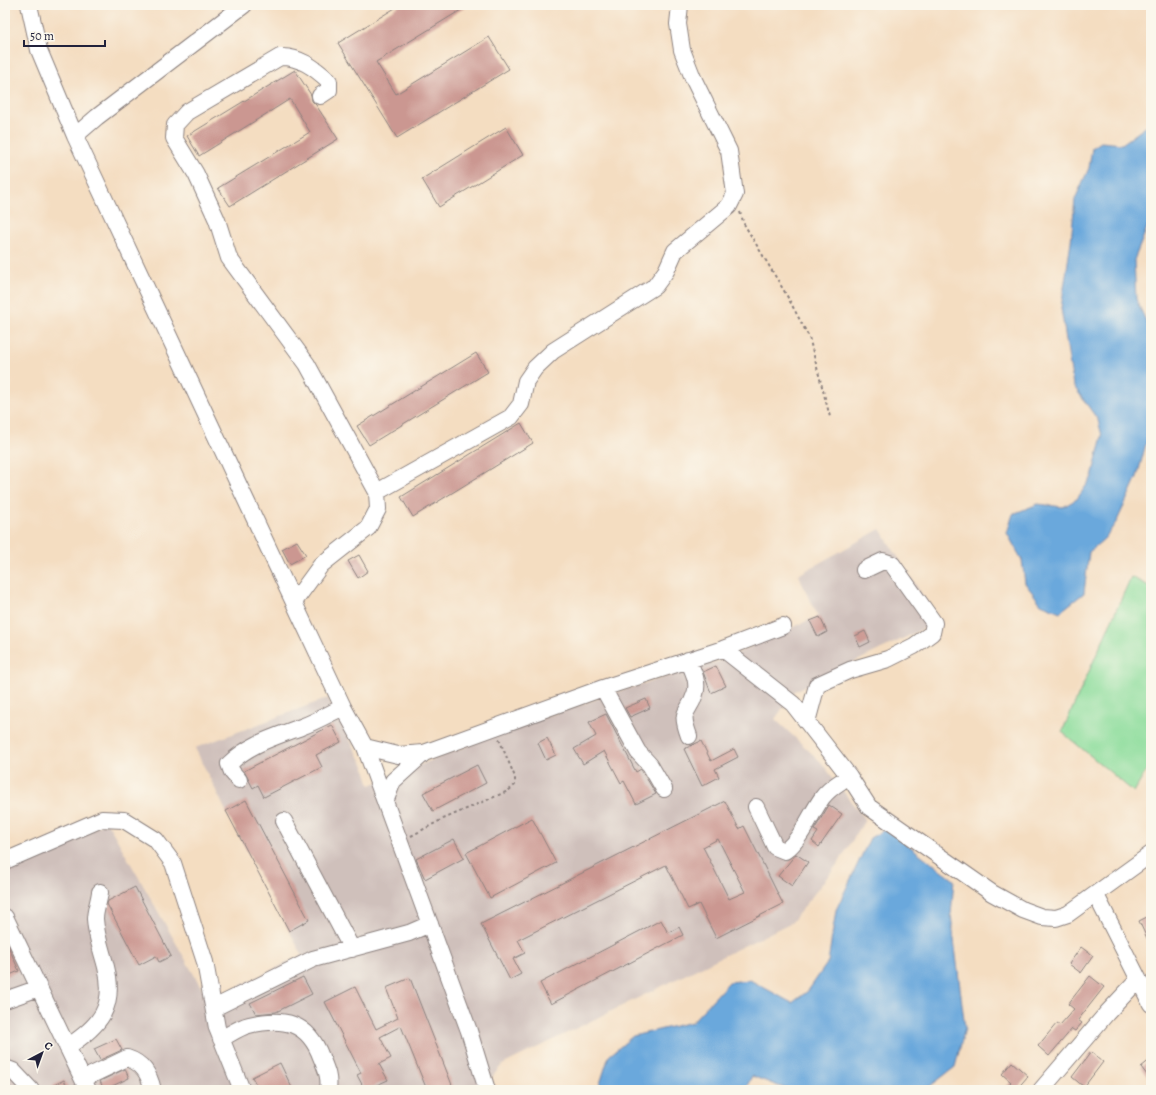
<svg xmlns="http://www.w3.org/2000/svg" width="1156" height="1095" font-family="Alegreya,serif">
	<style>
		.industrial { fill: #cfc0bb }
		.green { fill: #8ddd9c; stroke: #58806c }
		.water { fill: #6ba8dc; stroke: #46658c }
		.building { fill: #cb9791; fill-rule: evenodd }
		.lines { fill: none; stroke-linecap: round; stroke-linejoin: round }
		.minor-casing { stroke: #8b807e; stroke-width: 18 }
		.path { stroke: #8b807e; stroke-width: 2; stroke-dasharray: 3 3; stroke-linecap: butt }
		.minor { stroke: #fff; stroke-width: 16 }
	</style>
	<rect width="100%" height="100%" fill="#fbf7ec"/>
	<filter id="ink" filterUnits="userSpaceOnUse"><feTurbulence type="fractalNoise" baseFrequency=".025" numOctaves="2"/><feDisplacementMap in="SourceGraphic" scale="8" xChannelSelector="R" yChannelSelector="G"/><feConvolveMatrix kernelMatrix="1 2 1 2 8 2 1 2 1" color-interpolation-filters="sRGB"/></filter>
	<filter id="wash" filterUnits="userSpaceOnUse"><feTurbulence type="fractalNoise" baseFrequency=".012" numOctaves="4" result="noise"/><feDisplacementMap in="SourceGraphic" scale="16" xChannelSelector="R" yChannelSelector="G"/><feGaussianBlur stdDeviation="0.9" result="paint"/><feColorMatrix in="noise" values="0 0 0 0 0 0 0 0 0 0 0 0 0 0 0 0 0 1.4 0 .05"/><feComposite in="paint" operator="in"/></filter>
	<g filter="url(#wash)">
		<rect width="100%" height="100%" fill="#f4ddc1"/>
		<!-- industrial -->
		<path class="industrial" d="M880,529l59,92 -144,70 -20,28 46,43 44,58 -26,42 -47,60 -290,143 -21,25h-476v-218l102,-50 102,179 93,-46 -76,-144 -31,-63 133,-50 36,68 6,19 137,-55 119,-41 94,-28 98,-45 -20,-41z"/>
		<!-- green -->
		<path class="green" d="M1131,577l20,10v176l-17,29 -72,-60z"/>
		<!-- water -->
		<path class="water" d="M1151,123v95l-17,42 2,39 15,33v93l-14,52 -20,44 -12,17 -16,14 -5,41 -24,19 -19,-8 -16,-21 -3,-23 -15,-27 6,-19 25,-10 25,3 14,-8 15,-22 10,-41 -4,-16 -25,-35 -12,-77 10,-66 4,-43 14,-31 3,-20 9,-6 21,2z
			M884,830l15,8 55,42 -3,35 14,113 -10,39 -26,20 -9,3h-131l-37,-14 -7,14h-147l11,-34 24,-20 59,-14 37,-40 21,-2 42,23 16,-12 20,-29 8,-52 34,-72z"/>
		<g id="blocks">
			<!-- building -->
			<path class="building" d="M400,5h69l-93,57 20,32 93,-57 20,32 -112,69 -59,-95z
				M295,70l16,25 1,6 4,4 22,34 -108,67 -12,-18 92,-56 -20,-33 -91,57 -12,-20z
				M506,127l17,28 -84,52 -17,-28z
				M476,353l12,19 -119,73 -12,-19z
				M521,423l12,20 -120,74 -12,-20z
				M297,541l9,14 -16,9 -8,-15z
				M359,555l9,16 -10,7 -10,-17z
				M820,617l7,15 -9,5 -8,-16z
				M865,631l5,11 -10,5 -5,-11z
				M716,666l10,20 -15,7 -8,-21z
				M646,699l4,9 -20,9 -5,-9z
				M606,714l30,58 5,-3 1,2 14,23 -20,10 -12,-23 -3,2 -17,-32 -21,13 -9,-15 22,-13 -7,-14z
				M332,725l9,17 -25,13 6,12 -58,30 -6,-12 -5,3 -9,-17z
				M547,738l9,17 -10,5 -8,-17z
				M701,741l10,20 23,-12 4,8 -23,12 4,8 -17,9 -18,-37z
				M477,765l9,18 -53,28 -10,-18z
				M246,800l63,120 -20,11 -63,-120z
				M725,801l14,28 5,-3 39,78 -67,34 -17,-34 -11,5 -22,-44 -148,75 7,13 -12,6 8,15 -11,6 -29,-56zM718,839l27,53 -16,7 -26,-52z
				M829,805l13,9 -23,33 -7,-6 6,-9 -4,-2z
				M532,818l24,45 -66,35 -24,-45z
				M454,839l10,19 -39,21 -9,-20z
				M796,854l12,8 -16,24 -14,-10z
				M135,887l36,69 -12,6 -3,-6 -17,9 -32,-61 1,-3z
				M1151,915v32l-12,-26z
				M661,920l7,13 11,-6 4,8 -132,69 -11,-21z
				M5,939l14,32 -14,6z
				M1081,947l12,9 -12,17 -12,-9z
				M1090,976l14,11 -26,33 4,3 -7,8 -3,-2 -23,27 -11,-10 19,-23 3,2 14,-16 -6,-5z
				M303,977l9,17 -36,18 -20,2 -6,-11z
				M410,978l44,112h-27l-26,-64 -21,11 11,21 -12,6 9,16 -23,10 -8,-15 4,-2 -36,-71 30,-15 21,42 22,-11 -12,-30z
				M116,1039l6,11 -22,10 -6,-11z
				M1091,1052l12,10 -19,25 -12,-10z
				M1151,1059v21l-10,-13z
				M1012,1062l16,14 -12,14h-13l8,-8 -9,-8z
				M280,1063l13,27h-34l-7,-13z
				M125,1069l4,9 -25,12 -4,-9z
				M64,1080l5,10h-25z"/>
		</g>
	</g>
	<g filter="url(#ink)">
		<use href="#blocks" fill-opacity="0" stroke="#8b807e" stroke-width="1"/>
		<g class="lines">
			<!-- minor casing -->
			<g class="minor-casing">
				<path id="minor" d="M29,5l10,45 36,86 268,571 22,40 104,284 18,59
					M75,136l22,-19 147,-112
					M377,492l134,-75 10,-13 5,-23 9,-13 18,-17 102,-65 11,-15 9,-20 54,-45 6,-12 -6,-43 -36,-73 -11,-28 -4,-26 2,-19
					M294,602l27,-37 47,-37 10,-19 -1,-17 -70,-128 -78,-106 -12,-38 -21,-46 -22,-36 1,-13 12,-13 93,-55c19,-1 35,11 49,24v9l-9,6
					M723,649l70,55 56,72 20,31 123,86 31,17 19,7 14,1 12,-4 83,-60
					M688,660c5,11 11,22 7,34 -7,22 -16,14 -6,42
					M603,688l35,64 12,13 14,24
					M807,722l10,-37 33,-15 38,-11 26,-13 18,-13 2,-10 -42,-59 -9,-3 -19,9
					M365,747l33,8 26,-2
					M239,780l-7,-8 -3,-8c20,-20 46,-27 72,-37 14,-5 28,-13 42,-20
					M385,802l8,-21 31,-28 179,-65 120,-39 60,-23
					M756,807l19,40 10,4c17,-13 25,-36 37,-53 7,-10 17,-15 27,-22
					M284,821l68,128
					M5,861l97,-42 22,1 32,20 17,23 32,99 12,66 25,62
					M1096,895l55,109
					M5,917l83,173
					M5,1000l34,-12
					M214,1008l99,-49 96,-26 21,-9
					M221,1039c9,-5 19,-12 28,-14 35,-8 59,-3 72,32 5,12 9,20 7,33
					M67,1047c33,-21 49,-40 39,-80 -4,-16 -10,-31 -11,-48 0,-8 4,-18 5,-27
					M5,1068l8,3 18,19
					M83,1079l44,-21c16,5 22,16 26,32
					M1041,1090l66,-77 31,-33"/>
			</g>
			<!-- path -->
			<path class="path" d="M740,212l4,12 42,70 23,43 21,80
				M411,836l30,-16 67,-29 7,-6v-8l-16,-38"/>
			<!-- minor -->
			<use href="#minor" class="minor"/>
		</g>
	</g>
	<!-- margin -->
	<rect width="1156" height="1095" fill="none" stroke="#fbf7ec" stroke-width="20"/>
	<!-- north arrow -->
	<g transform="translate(42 1053) rotate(41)" stroke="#fbf7ec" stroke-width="3" paint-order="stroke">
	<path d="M0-3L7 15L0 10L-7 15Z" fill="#22223b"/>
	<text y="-6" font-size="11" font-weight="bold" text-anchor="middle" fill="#22223b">С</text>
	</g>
	<!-- scale -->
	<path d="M24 40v6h81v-6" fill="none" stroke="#22223b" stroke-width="2"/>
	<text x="30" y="40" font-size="12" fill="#22223b" stroke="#fbf7ec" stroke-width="3" paint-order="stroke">50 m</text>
</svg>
